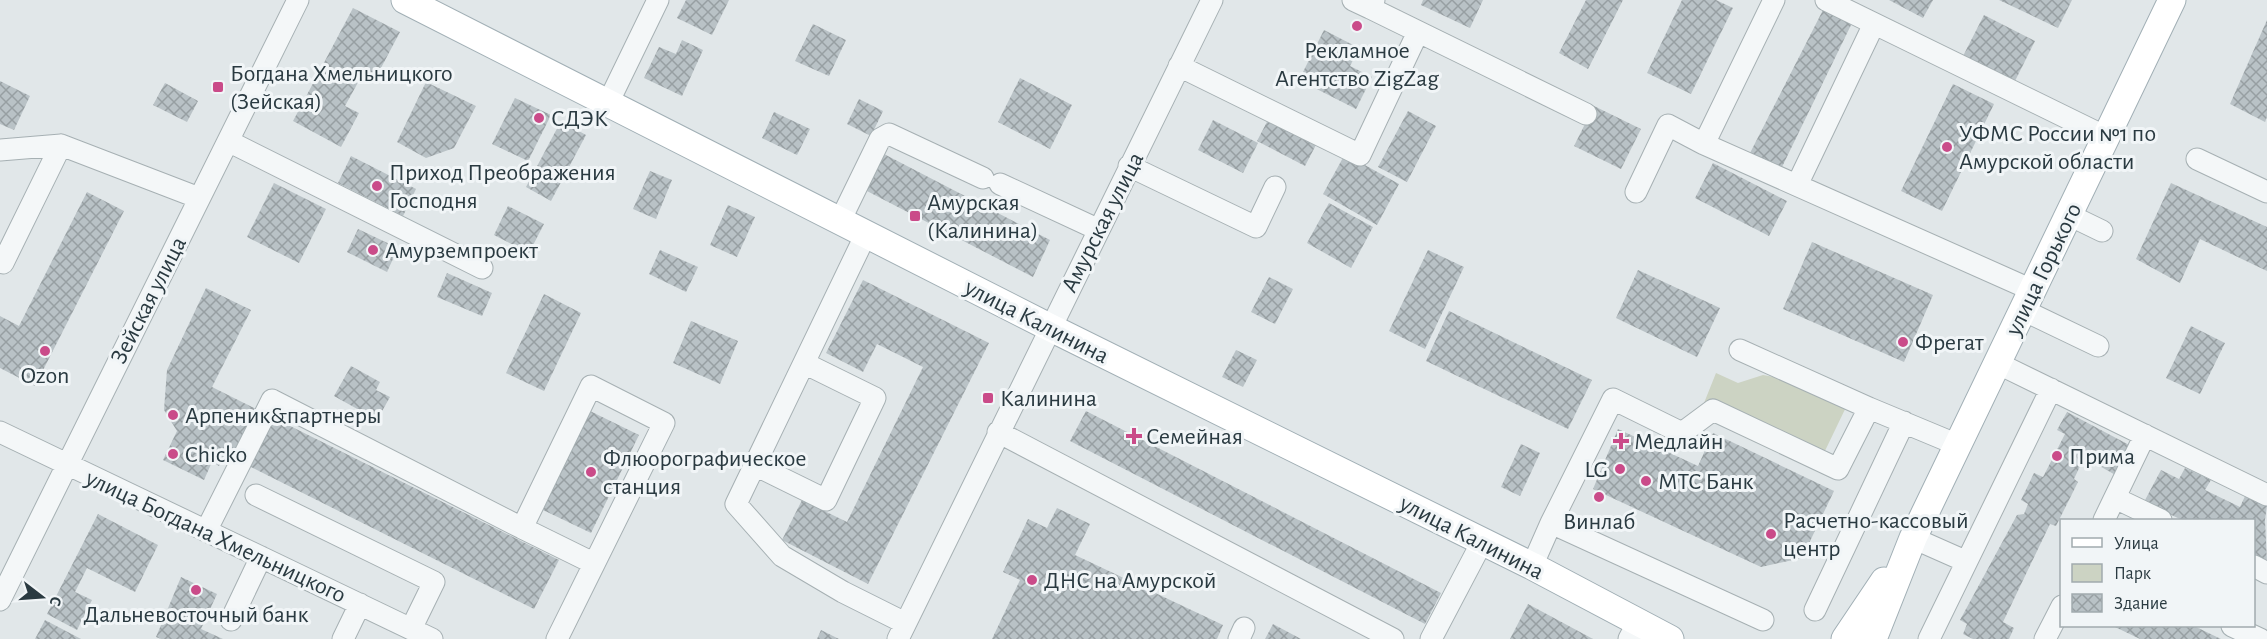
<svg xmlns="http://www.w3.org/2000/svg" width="2267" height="639" font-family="'Alegreya Sans',sans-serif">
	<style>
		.park { fill: #ccd3c3 }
		.building { fill: url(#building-cross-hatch) }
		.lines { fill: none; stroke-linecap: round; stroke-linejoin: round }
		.minor-casing { stroke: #a6b0b3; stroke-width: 23 }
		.major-casing { stroke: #a1afb5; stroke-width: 29 }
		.minor { stroke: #f4f7f8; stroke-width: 21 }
		.major { stroke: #fff; stroke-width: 27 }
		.poi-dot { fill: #ca4b89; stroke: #f1f5f7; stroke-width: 2 }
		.labels { text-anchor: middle; stroke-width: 6; stroke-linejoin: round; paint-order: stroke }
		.poi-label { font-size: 24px; fill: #2a3a41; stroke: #f1f5f7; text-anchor: start }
		.street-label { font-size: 24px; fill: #2a3a41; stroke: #f1f5f7 }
	</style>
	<defs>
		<pattern id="building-cross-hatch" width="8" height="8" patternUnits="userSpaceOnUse" patternTransform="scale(1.5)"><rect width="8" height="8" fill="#b9c2c6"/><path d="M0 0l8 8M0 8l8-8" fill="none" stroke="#979fa2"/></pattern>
	</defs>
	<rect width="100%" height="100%" fill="#e1e7e9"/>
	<!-- park -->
	<path class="park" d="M1716,373l22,10 25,-8 47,8 39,18 -26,54 -119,-52z"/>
	<!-- building -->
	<path class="building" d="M686,0h43l-17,35 -35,-17z
		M1423,0h60l-13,28 -49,-23z
		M1586,0h37l-35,69 -29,-16z
		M1682,0h34l17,8 -42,86 -44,-21z
		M1889,0h44l-10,18z
		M1999,0h73l-14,28z
		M353,8l47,24 -27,51 -12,-6 -16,29 14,7 -18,34 -48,-26z
		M1823,10l29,13 -71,146 -31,-16z
		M1984,15l51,26 -22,44 -52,-25z
		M2267,20v97l-2,5 -35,-18z
		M813,24l33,16 -17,36 -34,-15z
		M1324,30l35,18 -9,18 22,11 -16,32 -57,-29z
		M682,40l21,10 -21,46 -38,-18 15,-31 17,7z
		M1020,78l52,27 -22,44 -52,-27z
		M0,81l30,15 -16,34 -14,-6z
		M426,82l50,24 -22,42 -28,10 -29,-16z
		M165,83l33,18 -11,21 -34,-17z
		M1953,84l41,20 -52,107 -41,-20z
		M515,98l36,17 -23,46 -36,-17z
		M859,99l24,12 -12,25 -24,-12z
		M1594,106l47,23 -20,40 -47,-23z
		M1408,111l28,15 -29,56 -29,-15z
		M774,112l36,17 -13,26 -35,-17z
		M1269,118l48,25 -12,23 -48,-25z
		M1213,120l45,23 -15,30 -45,-23z
		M561,121l25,14 -35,66 -25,-14z
		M882,153l168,87 -17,37 -168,-87z
		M1345,154l54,30 -22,41 -54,-31z
		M351,156l65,33 -13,27 -65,-33z
		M1713,163l74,38 -18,35 -74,-38z
		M650,171l22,9 -16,39 -23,-10z
		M274,183l52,26 -27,54 -52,-26z
		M2171,183l96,44v44l-67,-32 -20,44 -44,-24z
		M87,192l37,19 -89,175 -35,-18v-52l19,10z
		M1329,203l44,24 -22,41 -44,-25z
		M728,205l27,12 -18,40 -27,-12z
		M508,206l36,18 -15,29 -35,-18z
		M358,229l40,19 -11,24 -40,-20z
		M1812,242l121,53 -29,67 -121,-53z
		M660,250l38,17 -12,25 -37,-18z
		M1428,250l36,17 -39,82 -36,-18z
		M1638,270l82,38 -23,49 -81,-39z
		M447,273l45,20 -10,23 -45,-19z
		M1269,277l24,12 -18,35 -24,-12z
		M863,280l126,63 -121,241 -86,-44 20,-40 45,22 76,-155 -46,-23 -14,28 -37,-19z
		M206,288l45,22 -39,77 347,173 -25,49 -309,-155 -6,12 -7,-4 -8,18 -41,-20 14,-29 -13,-21 3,-40z
		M544,294l37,19 -37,78 -38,-18z
		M1449,311l143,69 -24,49 -142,-68z
		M691,321l47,20 -18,43 -47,-21z
		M2191,326l34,17 -25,51 -34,-16z
		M1236,350l21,10 -14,27 -21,-10z
		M351,366l29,16 -4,8 14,7 -13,23 -43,-24z
		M590,411l49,24 -48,98 -48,-23z
		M1086,411l355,182 -16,31 -355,-183z
		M2067,412l66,35 -14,30 -23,-13 -6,5 -9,-5 -7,15 4,3 -22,44 -6,-2 -47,98 11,6 -5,11h-36l-10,-5 4,-10 -7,-4 57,-105 7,-1 4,-10 -7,-4 13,-27 9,4 22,-43 -8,-4z
		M1618,429l80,37 15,-33 121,58 -32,67 -41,9 -168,-78z
		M1521,444l19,9 -20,43 -19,-9z
		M2185,468l26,12 -6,10 35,17 6,-13 21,11 -2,15 2,43 -13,-7v-36h-72l-38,-18 17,-32 18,9z
		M1057,508l33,16 -15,31 148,70 -6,14h-225l28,-59 -17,-8 25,-53 19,9z
		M98,514l60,31 -23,47 -48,-24 -12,24 17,8 -15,30 -30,-16z
		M181,577l36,17 -16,35 22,10h-62l-5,-2z
		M1528,604l65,35h-83z
		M45,620l36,19h-46z
		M1273,624l28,15h-36z
		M2113,626h81l27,13h-81z
		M821,630l18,9h-22z"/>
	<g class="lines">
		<!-- minor casing -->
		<g class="minor-casing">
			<path id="minor" d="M1353,0l17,8 4,-8
				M1774,0l-70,144 328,146
				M1826,0l280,137
				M1370,8l216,106
				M1179,66l181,89 58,-123
				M608,103l50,-103
				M228,141l254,127
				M0,150l61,-5 138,53
				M2197,159l70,33
				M1129,166l127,61 19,-40
				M1000,184l97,45
				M1797,185l77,-161
				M1636,192l32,-67 36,19
				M2069,215l33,16
				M840,221l40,-82 9,-5 94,44
				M866,234l-130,270 46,52 61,36 62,31
				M0,262l3,1 58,-118
				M2023,310l75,36
				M1740,350l129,58
				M1997,363l270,132
				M0,432l432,207
				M998,432l395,207
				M755,465l71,35 49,-102 -71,-35
				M256,495l178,87 -23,47
				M2115,498l46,22
				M2104,520l41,-85
				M1551,523l62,-124 69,34 31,-23 125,59 31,-61 89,37
				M206,531l66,-131 250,128
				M1913,538l52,23
				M1532,566l19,-43 212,97
				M2254,566l13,7
				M0,600l298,-600
				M1815,610l89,-188
				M231,620l30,-63
				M2232,626l28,13
				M343,639l17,-35
				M557,639l107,-216 -73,-37 -69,142 71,35
				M898,639l314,-639
				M1239,639l5,-11
				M1431,639l51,-97
				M1629,639l9,-17
				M1929,639l122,-250
				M2045,639l17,-33"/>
		</g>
		<!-- major casing -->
		<g class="major-casing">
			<path id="major" d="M405,0l644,327 483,239 138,73
				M1845,639l39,-58
				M1873,639l40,-101 259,-538"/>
		</g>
		<!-- minor -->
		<use href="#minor" class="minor"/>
		<!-- major -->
		<use href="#major" class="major"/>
	</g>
	<!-- markers -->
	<g class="poi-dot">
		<circle cx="1357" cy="26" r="6"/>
		<rect x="212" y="81" width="12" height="12" rx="3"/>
		<circle cx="539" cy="118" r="6"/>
		<circle cx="1947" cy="147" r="6"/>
		<circle cx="377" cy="186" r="6"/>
		<rect x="909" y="210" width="12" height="12" rx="3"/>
		<circle cx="373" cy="250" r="6"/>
		<circle cx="1903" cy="342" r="6"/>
		<circle cx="45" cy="351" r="6"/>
		<rect x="982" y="392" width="12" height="12" rx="3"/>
		<circle cx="173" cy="415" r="6"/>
		<path d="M1131 427h6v6h6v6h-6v6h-6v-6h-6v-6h6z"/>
		<path d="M1618 432h6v6h6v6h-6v6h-6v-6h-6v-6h6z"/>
		<circle cx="173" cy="454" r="6"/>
		<circle cx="2057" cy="456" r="6"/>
		<circle cx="1620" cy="469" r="6"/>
		<circle cx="591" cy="472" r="6"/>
		<circle cx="1646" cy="481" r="6"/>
		<circle cx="1599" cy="497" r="6"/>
		<circle cx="1771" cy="534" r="6"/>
		<circle cx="1032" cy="580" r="6"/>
		<circle cx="196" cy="590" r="6"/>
	</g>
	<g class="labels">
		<!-- poi labels -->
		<g class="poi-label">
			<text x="1357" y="58" text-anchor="middle">Рекламное<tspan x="1357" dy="28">Агентство ZigZag</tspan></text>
			<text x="230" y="81">Богдана Хмельницкого<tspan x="230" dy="28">(Зейская)</tspan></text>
			<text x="551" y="126">СДЭК</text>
			<text x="1959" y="141">УФМС России №1 по<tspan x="1959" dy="28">Амурской области</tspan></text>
			<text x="389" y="180">Приход Преображения<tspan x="389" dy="28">Господня</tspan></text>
			<text x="927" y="210">Амурская<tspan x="927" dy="28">(Калинина)</tspan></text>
			<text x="385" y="258">Амурземпроект</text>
			<text x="1915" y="350">Фрегат</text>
			<text x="45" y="383" text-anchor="middle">Ozon</text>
			<text x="1000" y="406">Калинина</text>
			<text x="185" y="423">Арпеник&amp;партнеры</text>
			<text x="1146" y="444">Семейная</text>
			<text x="1634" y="449">Медлайн</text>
			<text x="185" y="462">Chicko</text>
			<text x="2069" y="464">Прима</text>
			<text x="603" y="466">Флюорографическое<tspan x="603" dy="28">станция</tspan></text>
			<text x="1608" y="477" text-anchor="end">LG</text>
			<text x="1658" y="489">МТС Банк</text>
			<text x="1783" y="528">Расчетно-кассовый<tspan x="1783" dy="28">центр</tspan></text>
			<text x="1599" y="529" text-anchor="middle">Винлаб</text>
			<text x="1044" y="588">ДНС на Амурской</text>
			<text x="196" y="622" text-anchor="middle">Дальневосточный банк</text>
		</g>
		<!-- street labels -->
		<g class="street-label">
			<text transform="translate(1102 222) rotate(-63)" y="8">Амурская улица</text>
			<text transform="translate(2043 269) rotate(-64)" y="8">улица Горького</text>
			<text transform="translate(148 300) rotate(-63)" y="8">Зейская улица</text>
			<text transform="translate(1037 321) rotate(27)" y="8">улица Калинина</text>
			<text transform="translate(216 536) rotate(25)" y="8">улица Богдана Хмельницкого</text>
			<text transform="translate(1472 537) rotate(27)" y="8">улица Калинина</text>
		</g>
	</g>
	<!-- legend -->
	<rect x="2060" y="519" width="195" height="108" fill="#f1f5f7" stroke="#a1aaae" stroke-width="1.5"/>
	<rect x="2072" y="538" width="30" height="9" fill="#ffffff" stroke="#a1aaae" stroke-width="1.5"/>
	<text x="2114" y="549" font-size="18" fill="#2a3a41">Улица</text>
	<rect x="2072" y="564" width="30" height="18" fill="#ccd3c3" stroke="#a1aaae" stroke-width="1.5"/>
	<text x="2114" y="579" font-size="18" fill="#2a3a41">Парк</text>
	<rect x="2072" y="594" width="30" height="18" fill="url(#building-cross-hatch)" stroke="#a1aaae" stroke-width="1.5"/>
	<text x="2114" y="609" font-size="18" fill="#2a3a41">Здание</text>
	<!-- north arrow -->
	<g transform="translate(42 597) rotate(107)" stroke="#f1f5f7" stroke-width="4.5" paint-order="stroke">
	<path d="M0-4.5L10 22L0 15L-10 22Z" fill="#2a3a41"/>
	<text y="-9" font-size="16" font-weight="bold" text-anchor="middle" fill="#2a3a41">С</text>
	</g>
</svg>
